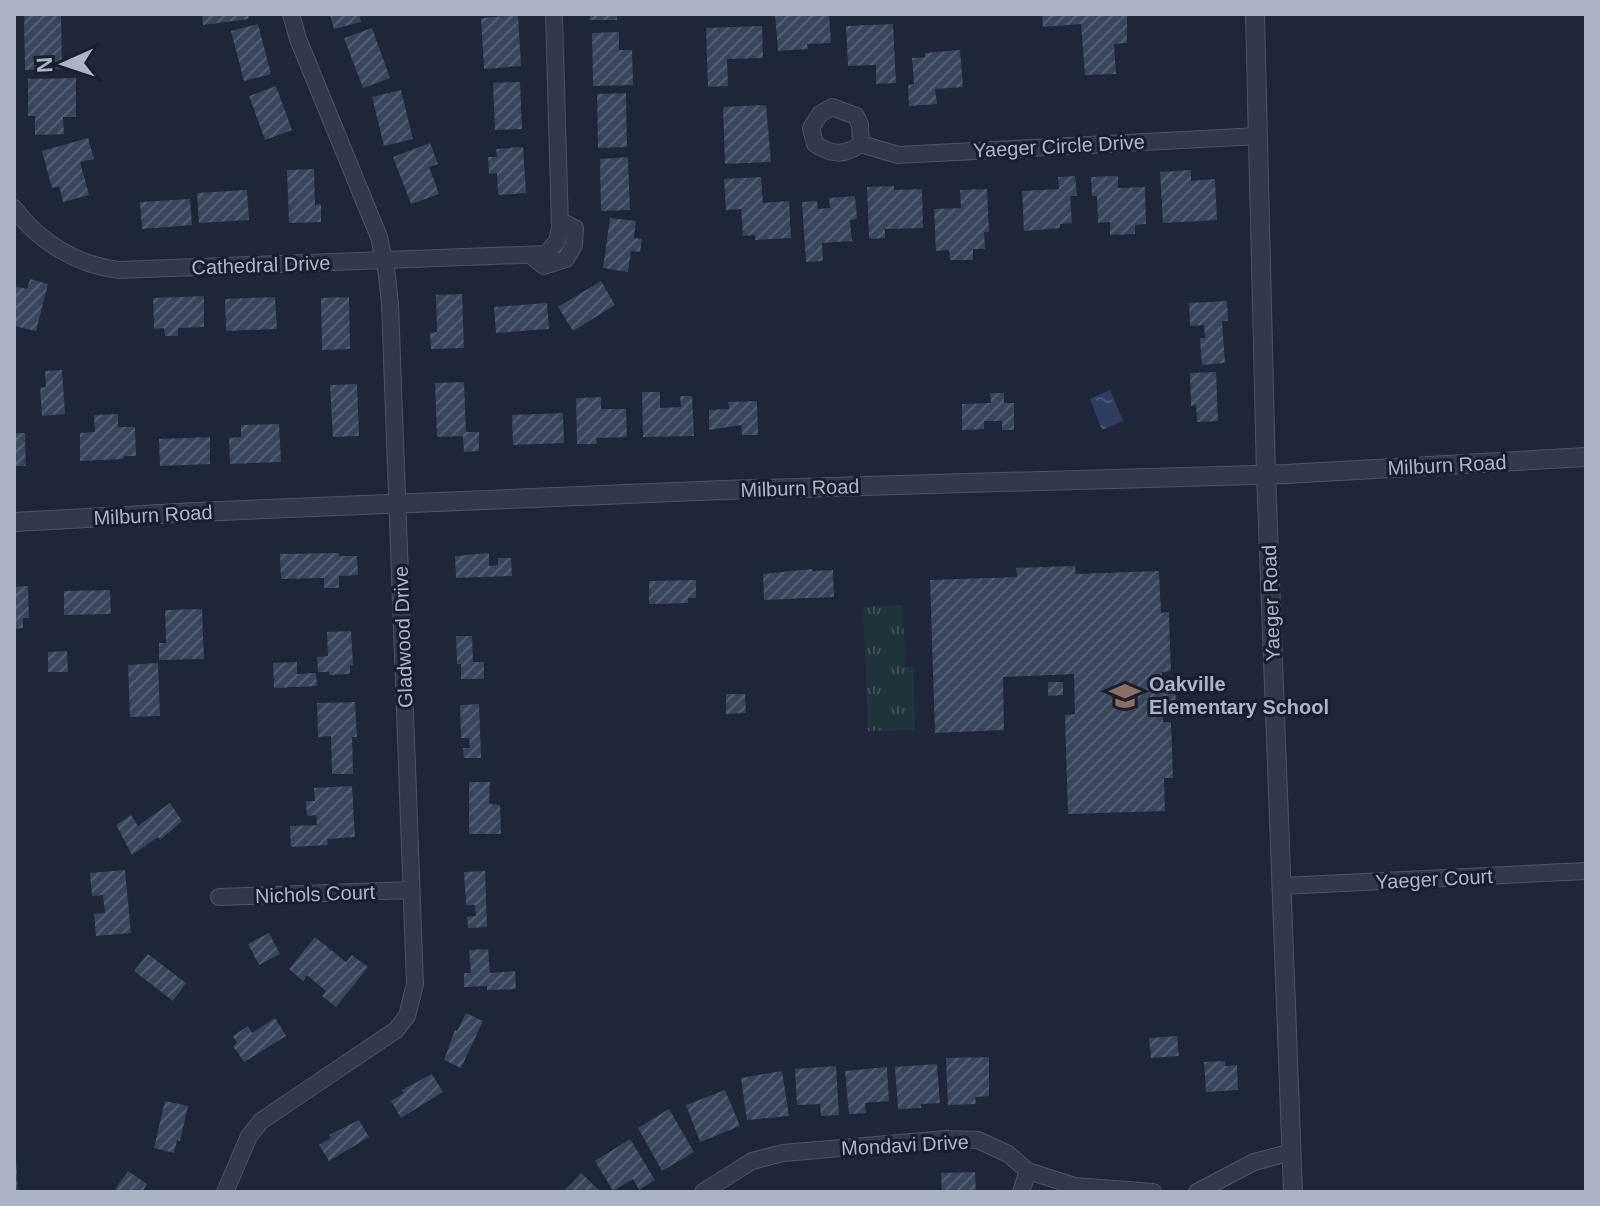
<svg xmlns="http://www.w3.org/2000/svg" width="1600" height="1206" font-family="Arial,sans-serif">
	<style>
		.grass { fill: url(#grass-tufts) }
		.water { fill: url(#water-ripples) }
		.building { fill: url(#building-hatch) }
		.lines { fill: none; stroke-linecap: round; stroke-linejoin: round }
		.minor-casing { stroke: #4d5365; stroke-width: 18 }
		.tertiary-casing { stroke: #4d5365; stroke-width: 20 }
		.minor { stroke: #33394a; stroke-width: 16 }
		.tertiary { stroke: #33394a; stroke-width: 18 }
		.labels { text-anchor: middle; stroke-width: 6; stroke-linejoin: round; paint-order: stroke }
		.street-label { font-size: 20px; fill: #adb3c7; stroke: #181e2e }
		.poi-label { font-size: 20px; font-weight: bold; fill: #adb3c7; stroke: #181e2e; text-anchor: start }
	</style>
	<defs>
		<pattern id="grass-tufts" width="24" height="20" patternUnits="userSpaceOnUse" patternTransform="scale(2)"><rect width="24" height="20" fill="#21343b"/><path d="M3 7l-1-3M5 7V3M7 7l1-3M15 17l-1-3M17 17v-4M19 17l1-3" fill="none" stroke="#3f4f56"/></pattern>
		<pattern id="water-ripples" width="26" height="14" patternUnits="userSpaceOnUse" patternTransform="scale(2)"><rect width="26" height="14" fill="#2f3d61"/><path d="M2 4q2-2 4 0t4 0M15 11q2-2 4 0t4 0" fill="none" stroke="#4a5776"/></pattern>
		<pattern id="building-hatch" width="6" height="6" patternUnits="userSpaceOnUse" patternTransform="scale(2)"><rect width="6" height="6" fill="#3a445a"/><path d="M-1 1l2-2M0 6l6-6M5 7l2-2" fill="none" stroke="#545d70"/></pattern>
	</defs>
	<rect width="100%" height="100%" fill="#1f263a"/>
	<!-- grass -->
	<path class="grass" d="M903,605l2,62h8l2,63 -47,1 -5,-124z"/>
	<!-- water -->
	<path class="water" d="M1110,390l13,31 -21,9 -12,-31z"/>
	<!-- building -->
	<path class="building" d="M24,14h37l1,55 -37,1z
		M202,14h46l1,5 -46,6z
		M330,14h29l2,8 -27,7z
		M590,14h27v6h-27z
		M775,14h54l2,29 -24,1 1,5 -30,2z
		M1042,14h85v29l-13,1 2,30 -31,1 -4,-51 -38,3z
		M518,15l3,51 -37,3 -3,-51z
		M258,24l13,50 -27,7 -13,-50z
		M893,24l3,59 -20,1v-19l-28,1 -2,-40z
		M762,26l1,32 -36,1 1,27 -20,1 -2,-59z
		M372,28l18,50 -27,10 -19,-50z
		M619,32v18h13l1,35 -40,1 -1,-53z
		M960,50l3,37 -28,2 2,15 -28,2 -1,-21 6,-1 -2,-26 13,-1v-4z
		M76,78v39h-13l1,17 -29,1v-19h-7v-37z
		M520,82l2,47 -27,1 -2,-47z
		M276,86l16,44 -27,10 -16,-44z
		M401,90l12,49 -29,7 -12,-49z
		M626,93l1,54 -29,1 -1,-54z
		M766,105l5,57 -46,2 -2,-57z
		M88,138l6,21 -14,3 9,33 -26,7 -4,-16 -7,2 -10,-37z
		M430,143l8,21 -9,3 10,27 -28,10 -18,-47z
		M523,147l3,46 -28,2 -1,-22 -8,1 -1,-17h9l-1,-8z
		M628,157l2,53 -29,1 -1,-52z
		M314,169l1,36 6,-1v18l-32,1 -2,-53z
		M1191,170v11l24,-2 2,41 -54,3 -3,-51z
		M1075,176l2,20h-7l2,27 -12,1v4l-36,3 -2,-40 37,-2 -1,-12z
		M1118,176v12l27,-1 1,37 -11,1v9l-25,1v-13l-12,1 -1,-27h-5l-1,-19z
		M761,177l2,26 26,-2 2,37 -36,2v-5l-12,1 -2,-27 -15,1 -2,-31z
		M894,186v4l28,-1 1,39 -38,1v9l-16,1 -2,-52z
		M987,189l2,43h-5l1,17h-12v11h-23l-1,-10 -13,1 -2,-42 27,-1 -1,-18z
		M247,190l2,30 -50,3 -2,-30z
		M855,196l2,23 -7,1 2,21 -30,2 1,18 -17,1 -4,-60 15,-1 1,8 12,-1 -1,-10z
		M190,199l2,26 -50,4 -2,-27z
		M610,218l26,3 -2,17 8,1 -2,13 -9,-1 -3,21 -25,-4z
		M30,279l18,5 -12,47 -22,-5v-40l13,3z
		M601,281l14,24 -42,26 -15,-24z
		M462,294l2,54 -33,1 -1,-16 7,-1 -1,-37z
		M204,296v31l-26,1v8h-13l-1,-8 -10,1 -1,-31z
		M275,297l2,32 -51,2 -1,-32z
		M349,297l1,52 -28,1 -1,-52z
		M1227,301l1,20h-6l3,42 -23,2 -2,-27h5l-1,-13 -14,1 -1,-23z
		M547,303l2,26 -53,4 -2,-26z
		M62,370l3,44 -23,2 -2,-28 6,-1 -1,-16z
		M1216,372l2,49 -21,1 -1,-17 -5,1 -1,-33z
		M464,382l2,50h13v19l-15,1 -1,-16 -26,1 -2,-54z
		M357,384l2,52 -26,1 -3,-52z
		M642,392h18v16l21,-1 -1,-11h12l2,40 -51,1z
		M990,393h14v10h10v27h-12v-9h-18v8l-22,1v-26l29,-1z
		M601,397v12h25l1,28 -31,1 1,6h-20l-1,-46z
		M757,401l1,34h-16l-1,-10 -32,5v-20l20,-1 -1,-7z
		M563,413l1,30 -51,2 -1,-30z
		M118,414v13h17l1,29h-12l-1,3 -43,2v-28l15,-1 -1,-17z
		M279,424l2,38 -51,2 -1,-26 12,-1v-12z
		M14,433h11l1,33h-12z
		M210,437v27l-50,2 -1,-27z
		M339,553v3h18l1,19 -19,1v12h-15v-10l-43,1 -1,-25z
		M489,553v13l9,-1v-7h13l1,18 -56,2 -1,-22z
		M1075,566l1,8 83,-3 2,42 8,-1 2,59 -9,1v11h13l1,25 -13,1v13h8l2,56h-9l1,33 -97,3 -3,-99 10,-1 -1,-40 -71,3 1,53 -69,3 -5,-153 87,-3 -1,-9z
		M812,569l1,2 20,-1 1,27 -70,3 -1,-26z
		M696,580v18h-8v5l-39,1v-23z
		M28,586l1,32h-6v10l-9,1v-42z
		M110,590l1,24 -47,1v-24z
		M202,609l2,50 -45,1v-17h7l-1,-33z
		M351,631l2,34h-3v9l-21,1v-3h-11l-1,-15 11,-1 -1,-24z
		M456,636h16l1,26h11v17h-23v-15h-4z
		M67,651l1,21h-20v-20z
		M297,662v12l19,-1 1,13 -43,2 -1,-25z
		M158,663l2,53 -30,1 -2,-52z
		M1048,682h15v13l-15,1z
		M726,694h19l1,19 -20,1z
		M355,702l2,35h-5l1,37h-21l-1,-38 -13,1 -1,-34z
		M479,704l2,54h-17l-1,-10h7l-1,-10h-8l-1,-33z
		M469,782h21l-1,22 11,1 1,29h-32z
		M352,786l3,51 -28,2 1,6 -37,2 -1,-21 27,-1 -1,-10 -9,1 -1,-15h9l-1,-13z
		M170,803l12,18 -22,19 -2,-3 -26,18 -16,-30 15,-10 7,11z
		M125,870l6,63 -35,3 -2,-22 11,-1 -2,-18 -11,1 -2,-23z
		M485,871l2,56 -19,1 -1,-11 9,-1 -1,-11h-9l-2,-33z
		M269,933l11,21 -21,11 -11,-21z
		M315,937l31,25 6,-7 16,12 -32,40 -14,-11 4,-5 -19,-16 -4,6 -14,-12z
		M488,949l2,24 25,-2 1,18 -29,1v-4l-23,1v-14h7l-2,-23z
		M148,954l38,29 -13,18 -39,-30z
		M466,1013l17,8 -22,47 -17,-8 11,-30 2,1z
		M275,1018l11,18 -42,26 -11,-16 4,-3 -4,-7 15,-10 4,7z
		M1177,1036l2,20 -28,2 -2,-20z
		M989,1057v39l-14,1 1,7 -28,1 -2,-47z
		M1225,1061v5l12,-1 1,25 -32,2 -2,-30z
		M937,1064l3,39 -19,1v4l-23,1 -3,-42z
		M836,1066l3,49 -18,1 -1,-12 -23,1 -2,-36z
		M887,1067l2,34 -24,2 1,10 -17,1 -4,-43z
		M782,1071l7,45 -42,4 -6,-42z
		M432,1074l11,18 -42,26 -10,-17 13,-8 -2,-3z
		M725,1090l15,36 -40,16 -14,-37z
		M165,1101l23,5 -8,35 -3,-1 -3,13 -20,-5z
		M669,1109l25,43 -32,19 -24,-43z
		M359,1120l10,17 -40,24 -10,-16 12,-7 -2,-3z
		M630,1139l25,41 -16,10 -6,-11 -20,12 -18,-30z
		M14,1158h2l2,33h-4z
		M128,1171l19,13 -5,8h-29z
		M975,1172l1,20h-34l-1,-19z
		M581,1173l20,19h-38z"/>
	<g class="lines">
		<!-- minor casing -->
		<g class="minor-casing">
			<path id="minor" d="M861,144l-1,-19 -4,-9 -24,-9 -12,7 -9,14 4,16c17,11 29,12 46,0l37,11 361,-19
				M14,208c25,34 63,57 105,62l427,-16 11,-13 3,-12 -6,-215
				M534,258l10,8 22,-7 8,-14 1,-17 -15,-7
				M1282,886l304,-15
				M219,897l191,-7
				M225,1192l24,-56 12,-15 135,-91 11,-14 8,-32 -25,-680 -3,-29 -8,-38 -81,-198 -7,-25
				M703,1192l49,-31 31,-8 163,-14 32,1 30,14 20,17 47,15 78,6
				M1021,1192l7,-21
				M1197,1192l57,-30 38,-10"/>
		</g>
		<!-- tertiary casing -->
		<g class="tertiary-casing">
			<path id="tertiary" d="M1255,14l11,460 27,718
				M14,522l183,-10 526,-22 563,-16 300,-17"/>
		</g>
		<!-- minor -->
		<use href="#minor" class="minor"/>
		<!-- tertiary -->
		<use href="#tertiary" class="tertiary"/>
	</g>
	<!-- icons -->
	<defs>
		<g id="school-bare" transform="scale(2.4)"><path d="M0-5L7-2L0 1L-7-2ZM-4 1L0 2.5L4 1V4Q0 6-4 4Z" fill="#8d6e63" stroke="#181e2e" stroke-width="2.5" paint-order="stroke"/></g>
	</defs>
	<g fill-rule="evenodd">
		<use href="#school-bare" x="1125" y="696"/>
	</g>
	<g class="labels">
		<!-- street labels -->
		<g class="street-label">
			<text transform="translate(1059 146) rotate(-3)" y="7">Yaeger Circle Drive</text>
			<text transform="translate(261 265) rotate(-2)" y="7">Cathedral Drive</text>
			<text transform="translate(1447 465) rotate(-3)" y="7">Milburn Road</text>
			<text transform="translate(800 488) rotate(-2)" y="7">Milburn Road</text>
			<text transform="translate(153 515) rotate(-3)" y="7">Milburn Road</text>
			<text transform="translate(1271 603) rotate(-92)" y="7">Yaeger Road</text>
			<text transform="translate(403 637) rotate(-92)" y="7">Gladwood Drive</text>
			<text transform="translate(1434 879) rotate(-3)" y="7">Yaeger Court</text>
			<text transform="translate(315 894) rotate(-2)" y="7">Nichols Court</text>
			<text transform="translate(905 1145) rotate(-3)" y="7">Mondavi Drive</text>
		</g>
		<!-- poi labels -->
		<g class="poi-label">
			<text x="1149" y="691">Oakville<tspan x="1149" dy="23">Elementary School</tspan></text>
		</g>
	</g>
	<!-- border -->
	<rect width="1600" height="1206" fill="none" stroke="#adb3c7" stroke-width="32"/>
	<!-- north arrow -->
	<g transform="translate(64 64) rotate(267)" stroke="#181e2e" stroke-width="6" paint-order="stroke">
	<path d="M0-6L14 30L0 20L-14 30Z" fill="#adb3c7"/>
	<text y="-12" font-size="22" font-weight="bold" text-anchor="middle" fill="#adb3c7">N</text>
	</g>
</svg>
